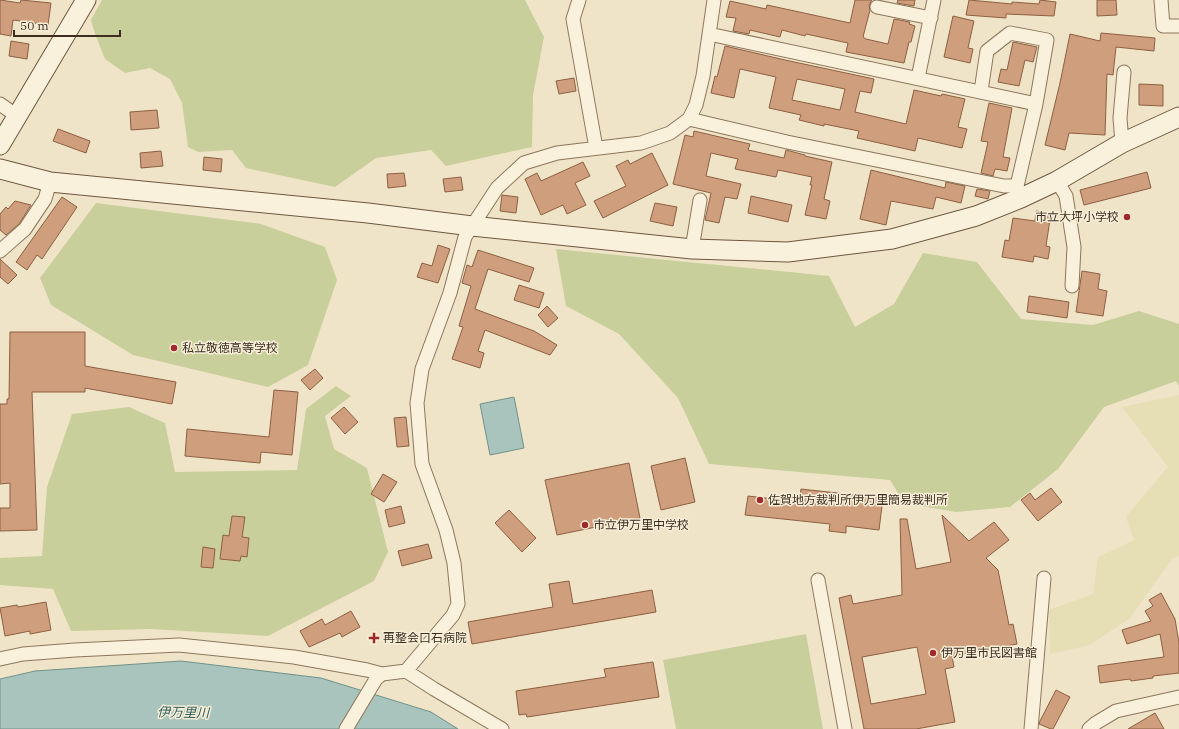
<svg xmlns="http://www.w3.org/2000/svg" width="1179" height="729" font-family="'IBM Plex Serif','Noto Sans JP',serif">
	<style>
		.farmland { fill: #e6deb5 }
		.green { fill: #c9cf9b }
		.water { fill: #a9c4bc; stroke: #6f938a }
		.building { fill: #cf9f7d; stroke: #8d5f41; fill-rule: evenodd }
		.lines { fill: none; stroke-linecap: round; stroke-linejoin: round }
		.street-casing { stroke: #8d765c; stroke-width: 15 }
		.secondary-casing { stroke: #6f573f; stroke-width: 21 }
		.street { stroke: #faf1dc; stroke-width: 13 }
		.secondary { stroke: #faf1dc; stroke-width: 19 }
		.poi-dot { fill: #9e2a2b; stroke: #f7eed8; stroke-width: 1.5 }
		.labels { text-anchor: middle; stroke-width: 3; stroke-linejoin: round; paint-order: stroke }
		.poi-label { font-size: 12px; fill: #3d2e20; stroke: #f7eed8; text-anchor: start }
		.water-label { font-size: 13px; font-style: italic; fill: #2f5d5a; stroke: #f7eed8 }
	</style>
	<rect width="100%" height="100%" fill="#f0e4c8"/>
	<!-- farmland -->
	<path class="farmland" d="M1179,395v161l-7,3 -42,59 -40,27 -40,9 -1,-44 44,-16 5,-37 36,-17 -8,-23 42,-50 -46,-60z"/>
	<!-- green -->
	<path class="green" d="M102,0h423l19,37 -11,58 -1,52 -86,19 -15,-16 -55,8 -41,29 -89,-19 -14,-18 -34,2 -10,-5 -6,-44 -12,-24 -20,-11 -25,5 -20,-14 -10,-25 -4,-14z
		M96,203l165,21 64,23 12,33 -29,85 -40,22 -135,-32 -82,-50 -11,-27z
		M556,249l273,27 26,51 39,-23 29,-51 54,9 44,57 72,6 46,-14 40,13v62l-3,-5 -72,26 -46,62 -48,38 -54,5 -52,-9 -14,-23 -181,-16 -31,-66 -59,-64 -53,-28z
		M336,386l15,10 -26,20 9,33 33,19 21,84 -14,29 -106,55 -117,-7 -80,2 -18,-42 -53,-4v-27l42,-2 5,-69 25,-73 57,-7 36,16 10,49 122,-2 9,-61z
		M806,634l17,95h-147l-13,-69z"/>
	<!-- water -->
	<path class="water" d="M514,397l10,51 -34,7 -10,-51z
		M181,661l140,17 110,34 27,17h-458v-50l35,-8z"/>
	<!-- building -->
	<path class="building" d="M0,0l20,3 1,-3 30,3 -3,22 -35,-5 -2,16 -11,-2z
		M855,0h17l-3,5 1,5 -7,27 3,2 22,5 6,-25 16,3 -1,2 6,2 -4,16h-2l-5,21 -58,-11 2,-9 -42,-9 -1,2 -23,-6 -2,7 -30,-7 -1,4 -16,-3 3,-13 -10,-1 4,-16 36,8 1,-4 83,18z
		M898,0h17l-1,6 -17,-3z
		M969,0l43,4v-2l27,2 1,-4 16,2 -2,14 -48,-2v4l-40,-3z
		M1097,0h19l1,15 -20,1z
		M953,16l21,5 -6,27 5,1 -3,14 -26,-6z
		M1101,33l54,5 -1,13 -38,-4 -3,28 -6,-1 -2,61 -36,-2 -4,17 -20,-5 15,-62 10,-49 30,7z
		M11,41l18,3 -2,15 -18,-3z
		M1013,42l24,5 -4,15 -8,-2 -6,26 -21,-4 3,-13 6,1z
		M725,46l60,14 89,19 -3,14 -11,-2 -5,21 51,12 8,-34 27,6 1,-2 23,5 -7,28 9,2 -5,19 -44,-10 -3,13 -58,-13 2,-7 -35,-7v2l-25,-6 2,-5 -32,-7 7,-31 -36,-8 -6,29 -23,-5 4,-17 2,1zM797,79l48,10 -5,21 -48,-10z
		M574,78l2,13 -17,3 -3,-13z
		M1139,84l24,1v21l-24,-1z
		M989,103l23,5 -9,49 7,1 -3,13 -12,-2 -2,7 -12,-3 7,-31 -7,-1z
		M157,110l2,18 -28,2 -1,-18z
		M58,129l32,12 -4,12 -33,-12z
		M694,131l56,13 -2,6 36,8 2,-8 19,5v1l27,6 -8,37 6,2 -4,18 -21,-4 7,-30h-2l2,-8 -34,-7 -2,7 -41,-8 3,-10 -27,-6 -5,23 35,8 -4,15 -12,-2 -6,26 -14,-3 6,-27 -38,-9 12,-49 8,2z
		M161,151l2,15 -22,2 -1,-15z
		M652,153l16,32 -65,33 -9,-17 32,-15 -10,-20 12,-6 2,4z
		M204,157l18,2 -1,13 -18,-2z
		M583,162l7,14 -15,7 11,22 -19,9 -4,-9 -22,10 -16,-36 12,-6 4,8z
		M871,170l74,18 1,-6 19,4 -4,17 -25,-6 -3,12 -42,-8 -5,24 -26,-6z
		M1147,172l4,16 -67,17 -4,-15z
		M404,173l2,13 -18,2 -1,-14z
		M461,177l2,13 -18,2 -2,-13z
		M977,189l13,2 -2,8 -13,-3z
		M502,195l16,2 -2,16 -16,-2z
		M751,196l41,9 -4,17 -40,-9z
		M62,197l15,10 -35,52 -5,-4 -10,15 -11,-8z
		M15,201l16,4 -12,19 -13,11 -6,-5v-16l6,-7 2,2z
		M655,203l22,4 -4,19 -23,-5z
		M1036,211l15,2 -5,33 4,1 -2,12 -14,-3 -1,6 -31,-5 3,-17 4,1 4,-23 22,3z
		M438,245l12,4 -12,34 -21,-6 5,-14 10,3z
		M478,250l56,18 -5,14 -41,-13 -13,40 59,22 23,14 -7,10 -65,-25 -7,21 6,2 -4,15 -28,-9 11,-32 -4,-1 12,-40 -9,-3 5,-18 5,2z
		M0,259l17,16 -9,9 -8,-7z
		M1082,271l18,3 -2,15 9,2 -4,25 -27,-4z
		M519,285l25,8 -5,15 -25,-8z
		M1029,296l40,6 -2,16 -40,-6z
		M547,306l11,12 -10,9 -10,-12z
		M10,332h75v34l91,16 -4,22 -87,-16v4h-53l5,138 -37,1v-23h10v-25l-10,1v-80h7v-5h2z
		M315,369l8,9 -13,12 -9,-10z
		M274,390l24,2 -6,63 -31,-3 -1,11 -75,-7 2,-27 82,8z
		M344,407l14,15 -13,12 -14,-16z
		M406,417l3,29 -12,1 -3,-29z
		M685,458l10,44 -34,8 -10,-44z
		M629,463l11,55 -83,17 -12,-55z
		M383,474l14,8 -13,20 -13,-8z
		M1051,488l11,14 -24,19 -17,-21 9,-7 5,7z
		M801,489l82,9 -4,32 -33,-4v7l-17,-2 1,-7 -85,-9 3,-19 51,6z
		M401,506l4,17 -16,4 -4,-17z
		M509,510l27,28 -14,14 -27,-29z
		M942,515l27,26 25,-19 15,18 -23,18 12,12 11,55 4,-1 4,20 -65,12 2,11 -9,2 10,53 -39,7h-52l-25,-131 12,-3 2,9 49,-9 -2,-76h7l9,50 35,-7zM917,647l9,47 -55,10 -9,-47z
		M232,516l13,1 -3,20 7,1 -2,19 -6,-1 -1,5 -20,-2 3,-24 6,1z
		M428,544l4,14 -30,8 -4,-15z
		M203,547l12,2 -2,19 -12,-1z
		M569,581l4,23 79,-14 4,22 -184,32 -4,-22 85,-15 -4,-23z
		M1161,593l14,26 4,24v30l-26,3v2l-22,3 -1,-2 -30,4 -2,-17 66,-9 -4,-23 -33,10 -5,-14 29,-9 -6,-10 8,-5 -4,-6z
		M46,602l5,28 -21,4v-3l-25,5 -5,-28 17,-3 1,2z
		M351,611l9,16 -18,10 -2,-4 -31,14 -9,-16 22,-12 3,6z
		M653,662l6,35 -132,20 -1,-3 -7,1 -3,-24 90,-14 -2,-8z
		M1056,690l14,7 -17,32h-2l-12,-5 1,-3z
		M1155,713l9,16h-36z"/>
	<g class="lines">
		<!-- street casing -->
		<g class="street-casing">
			<path id="street" d="M579,0l-6,19 23,129
				M1161,0l2,26h16
				M877,7l54,11
				M709,34l327,70 -19,82
				M918,78l16,-78
				M981,91l6,-40 23,-18 37,7 -11,64
				M0,104l17,12
				M689,119l98,23 217,44h13l3,9
				M1122,143l-2,-25 4,-46
				M1057,181l9,15 8,51 -2,39
				M692,249l8,-49
				M0,251l25,-22 20,-30 5,-17
				M818,580l27,149
				M0,659l23,-5 52,-4 104,-5 115,12 73,13 15,4
				M406,671l28,18 68,40
				M346,729l30,-50 6,-5 24,-3 47,-56 5,-11 -4,-41 -8,-33 -24,-66 -5,-61 5,-34 28,-76 15,-56 32,-49 27,-25 33,-10 84,-10 29,-10 19,-14 7,-14 7,-29 11,-76
				M1031,729l13,-151
				M1089,729l7,-6 20,-12 63,-14"/>
		</g>
		<!-- secondary casing -->
		<g class="secondary-casing">
			<path id="secondary" d="M0,145l86,-145
				M0,169l50,13 318,31 104,13 220,23 96,3 104,-13 84,-23 45,-18 36,-17 65,-38 57,-26"/>
		</g>
		<!-- street -->
		<use href="#street" class="street"/>
		<!-- secondary -->
		<use href="#secondary" class="secondary"/>
	</g>
	<!-- markers -->
	<g class="poi-dot">
		<circle cx="1127" cy="217" r="4"/>
		<circle cx="174" cy="348" r="4"/>
		<circle cx="760" cy="500" r="4"/>
		<circle cx="585" cy="525" r="4"/>
		<path d="M372 632h4v4h4v4h-4v4h-4v-4h-4v-4h4z"/>
		<circle cx="933" cy="653" r="4"/>
	</g>
	<g class="labels">
		<!-- poi labels -->
		<g class="poi-label">
			<text x="1119" y="221" text-anchor="end">市立大坪小学校</text>
			<text x="182" y="352">私立敬徳高等学校</text>
			<text x="768" y="504">佐賀地方裁判所伊万里簡易裁判所</text>
			<text x="593" y="529">市立伊万里中学校</text>
			<text x="383" y="642">再整会口石病院</text>
			<text x="941" y="657">伊万里市民図書館</text>
		</g>
		<!-- water labels -->
		<g class="water-label">
			<text transform="translate(183 712) rotate(1)" y="5">伊万里川</text>
		</g>
	</g>
	<!-- scale -->
	<path d="M14 30v6h106v-6" fill="none" stroke="#3d2e20" stroke-width="2"/>
	<text x="20" y="30" font-size="12" fill="#3d2e20" stroke="#f7eed8" stroke-width="3" paint-order="stroke">50 m</text>
</svg>
